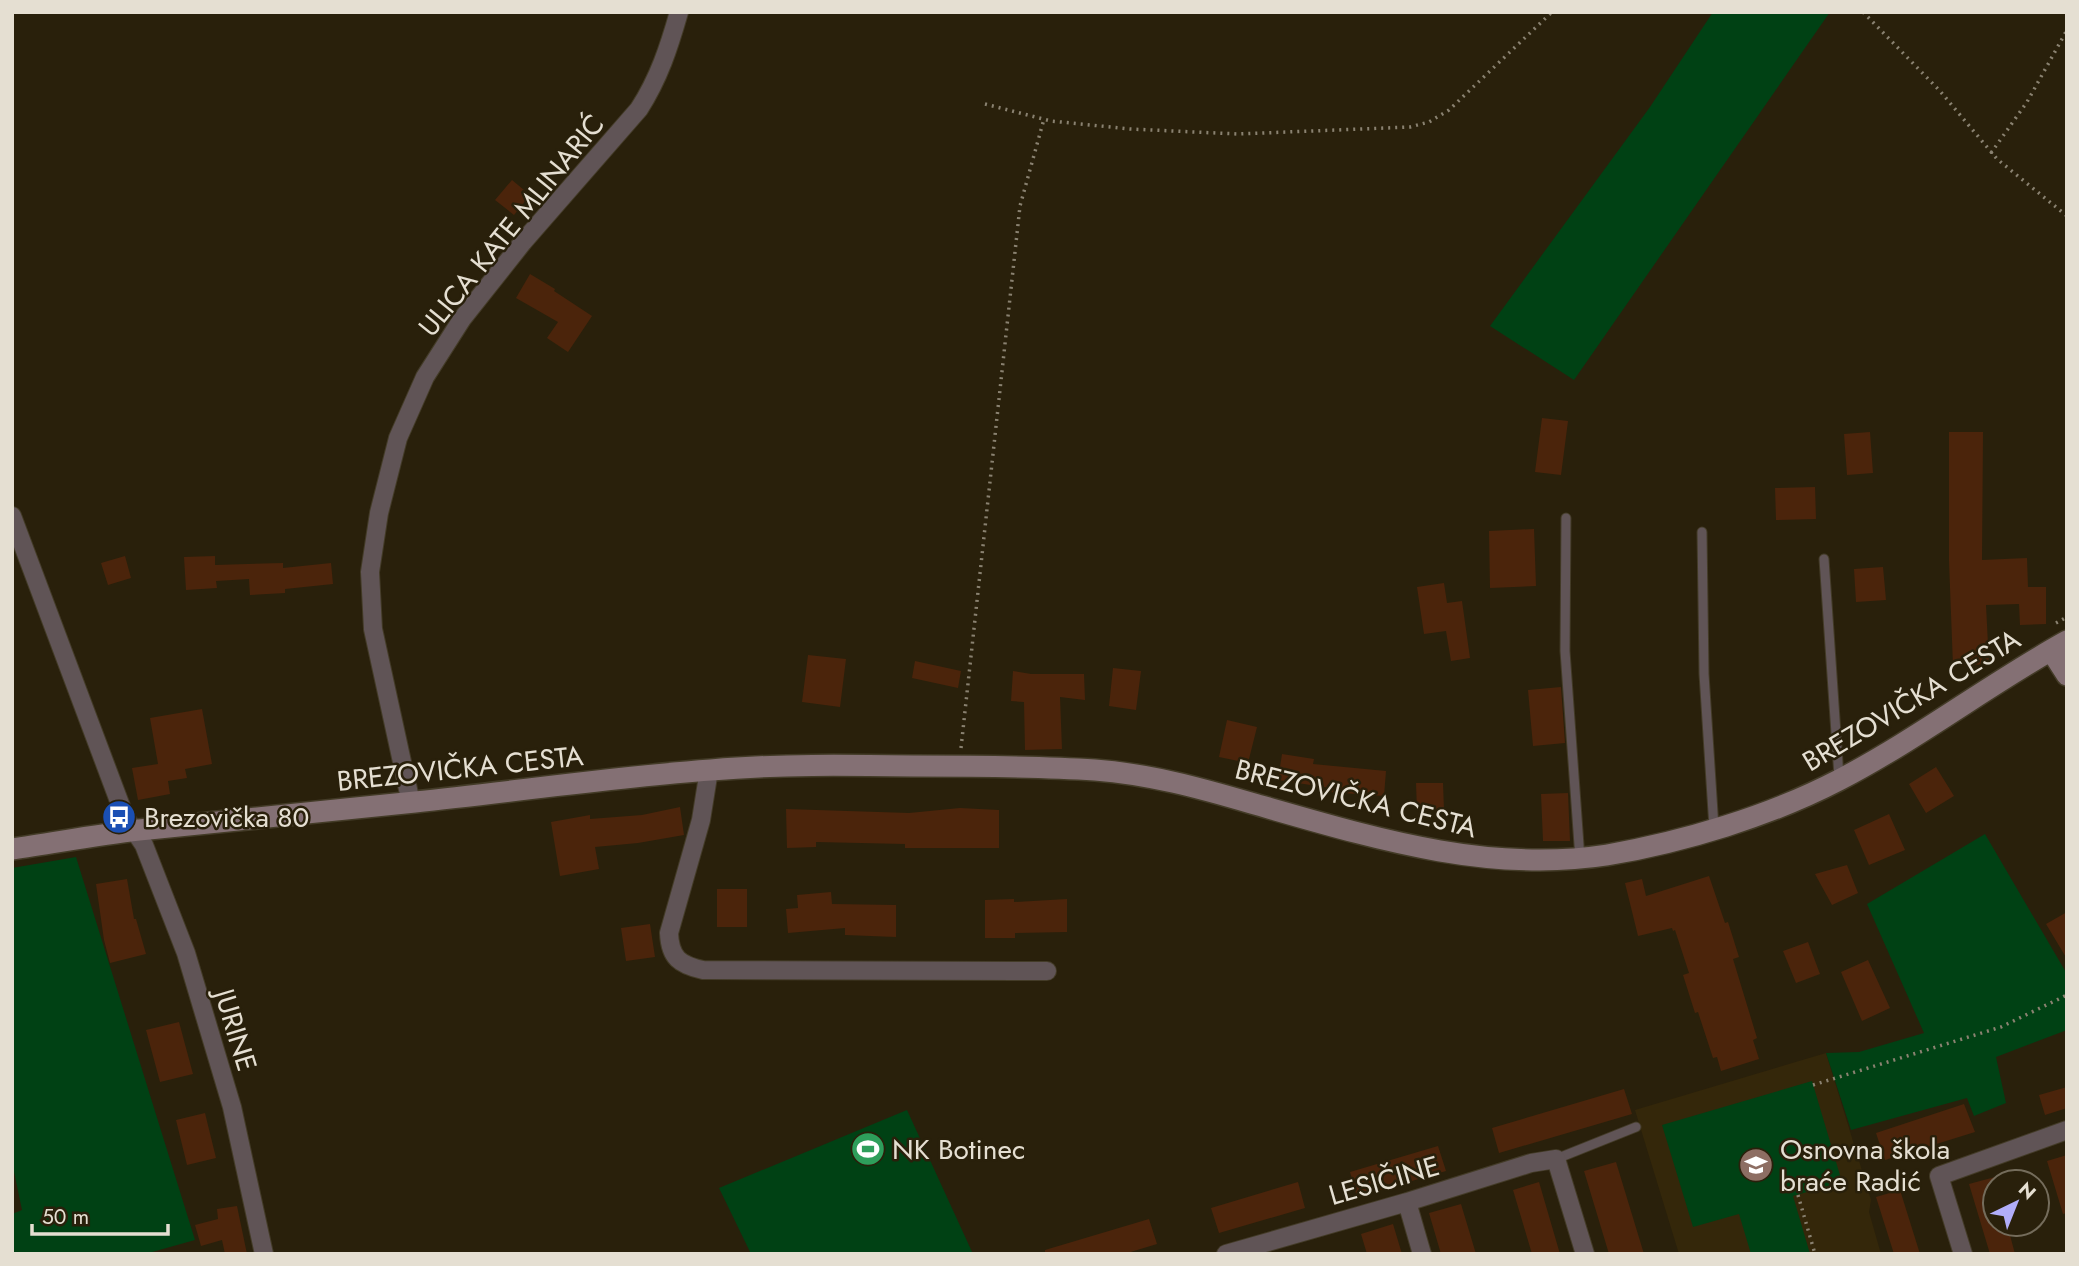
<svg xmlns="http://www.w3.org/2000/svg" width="2079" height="1266" font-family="Jost,sans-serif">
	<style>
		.built { fill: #34270a }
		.green { fill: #004114 }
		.building { fill: #4b240b }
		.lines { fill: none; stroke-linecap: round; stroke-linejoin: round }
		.lane-casing { stroke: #433b27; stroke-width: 11 }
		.street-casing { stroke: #433b27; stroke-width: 20 }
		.secondary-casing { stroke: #433b27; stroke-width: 24 }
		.path { stroke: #8a8271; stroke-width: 3.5; stroke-dasharray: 2 5; stroke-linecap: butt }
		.lane { stroke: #605456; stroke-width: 9 }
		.street { stroke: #605456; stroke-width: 18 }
		.secondary { stroke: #847074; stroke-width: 21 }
		.labels { text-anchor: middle; stroke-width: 5; stroke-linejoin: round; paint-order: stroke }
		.street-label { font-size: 28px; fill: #e5dfd2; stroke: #29200b }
		.poi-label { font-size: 28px; fill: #e5dfd2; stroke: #29200b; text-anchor: start }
	</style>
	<rect width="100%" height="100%" fill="#29200b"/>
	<!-- built -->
	<path class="built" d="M1826,1053l45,147 -2,12 12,42h-202l-44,-144z"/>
	<!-- green -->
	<path class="green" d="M1713,12h117l-256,368 -84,-54 160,-219z
		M1985,834l82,140v56l-71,27 10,46 -32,13 -7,-18 -116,32 -25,-77 33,-1 65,-19 -57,-129z
		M76,857l119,383 -50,14h-133v-40l10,-4 -10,-48v-294z
		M1812,1081l30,101 -49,14 17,58h-59l-12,-40 -46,13 -31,-102z
		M907,1110l66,144h-222l-32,-66z"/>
	<!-- building -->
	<path class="building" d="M512,180l18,15 -16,20 -19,-15z
		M530,274l25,15 -1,2 38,25 -24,36 -21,-14 11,-16 -42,-24z
		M1542,418l26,3 -7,54 -26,-3z
		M1870,432l3,41 -26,2 -3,-41z
		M1949,432h34l-1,128 45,-2 1,29h18v37l-26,1 -1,-21 -33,1 3,59 -36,2 -4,-105z
		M1815,487l1,32 -40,1 -1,-32z
		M1534,529l2,57 -46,2 -1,-57z
		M125,556l6,22 -23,7 -7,-22z
		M215,556v9l68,-2v5l48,-5 2,21 -48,5v4l-35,2 -1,-16 -33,2 1,7 -31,2 -2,-33z
		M1883,567l3,33 -30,2 -2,-33z
		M1444,583l3,20 15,-2 8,57 -19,3 -5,-30 -22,3 -7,-47z
		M808,655l38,4 -6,48 -38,-5z
		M915,661l46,10 -3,17 -46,-10z
		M1113,668l28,3 -5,39 -27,-4z
		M1013,671l18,3h53l1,26 -25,-3 2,52 -37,1 -1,-48 -13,-1z
		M1561,687l4,56 -32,3 -5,-56z
		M202,709l10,55 -27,5 2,9 -19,3 2,13 -32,6 -6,-32 26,-4 -8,-46z
		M1227,720l30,7 -9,36 -29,-6z
		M1282,754l32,5 -1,5 73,7 -2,25 -55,-4 1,-4 -52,-8z
		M1936,767l18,29 -28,17 -17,-29z
		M1416,783h27l1,27 -27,1z
		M1568,793l2,48h-27l-2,-47z
		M680,807l4,28 -46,8 -43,4 4,22 -39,7 -9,-54 39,-7v4l52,-4z
		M960,808l39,2v38h-94v-4l-89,-2v5l-29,1 -1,-39 123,4z
		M1889,814l16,36 -36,15 -15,-35z
		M1847,865l11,28 -26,12 -17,-31z
		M1709,876l16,47 3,-1 11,35 -6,2 24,79 -4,2 6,19 -38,12 -4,-14 -4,1 -15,-46 -3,1 -12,-38 6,-2 -14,-43 -2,1 -1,-3 -34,8 -13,-53 17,-4 4,17z
		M127,879l7,40h2l10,35 -36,9 -6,-23 -8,-56z
		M717,889h30v38h-30z
		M831,892l1,12 64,1v32l-51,-2v-7l-57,5 -2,-24 12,-1 -1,-13z
		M1014,899v3l53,-3v33l-52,1v5h-30v-38z
		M2067,912v47l-21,-35z
		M650,924l5,33 -29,4 -5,-33z
		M1808,942l12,32 -24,9 -13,-32z
		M1868,960l22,48 -28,13 -21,-49z
		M179,1022l14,52 -33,8 -14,-52z
		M2067,1087v21l-22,7 -6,-20z
		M1624,1089l8,25 -133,39 -7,-25z
		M1964,1104l11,28 -90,28 -9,-27z
		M205,1113l11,45 -29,7 -11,-45z
		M1438,1146l8,25 -89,26 -7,-25z
		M2067,1155v58l-4,1 -16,-53z
		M1616,1162l28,92h-35l-25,-83z
		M1995,1177v47h12l8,30h-25l-21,-70z
		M1298,1182l7,26 -86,25 -8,-25z
		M1539,1182l21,72h-28l-19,-64z
		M1900,1190l20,64h-26l-18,-57z
		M1461,1204l15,50h-35l-12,-41z
		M237,1206l10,48h-22l-3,-14 -21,6 -6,-21 23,-6 -1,-10z
		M1149,1219l8,25 -33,10h-79v-4z
		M1393,1224l9,30h-35l-6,-20z"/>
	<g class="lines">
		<!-- lane casing -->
		<g class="lane-casing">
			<path id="lane" d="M1566,518l-1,133 15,208
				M1702,532l2,142 10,154
				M1824,559l15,218
				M1556,1159l80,-32"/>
		</g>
		<!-- street casing -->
		<g class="street-casing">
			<path id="street" d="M12,516l113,301 19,28 42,108 46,154 32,147
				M709,770l-8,50 -32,113c1,25 11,32 34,37l344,1
				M411,803l-38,-174 -3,-57 9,-59 19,-75 27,-61 37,-58 61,-77 116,-133c20,-31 30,-62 40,-97
				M1407,1202l15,52
				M1226,1254l181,-52 124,-39 25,-4 29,95
				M1963,1254l-24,-78 128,-46"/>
		</g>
		<!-- secondary casing -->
		<g class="secondary-casing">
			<path id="secondary" d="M2051,650l16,25
				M12,849c42,-6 84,-14 127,-19 92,-10 184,-18 276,-28 98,-10 197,-25 296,-32 68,-6 135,-5 203,-4 60,0 121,0 181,4 54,4 105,18 156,33 116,33 234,71 356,52 76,-13 163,-39 232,-75 79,-41 150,-96 228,-139"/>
		</g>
		<!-- path -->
		<path class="path" d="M1863,12l77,79 57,68 70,57
			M985,104l66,17 79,8 108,5 172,-7 19,-5 20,-12 103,-98
			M1991,153l36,-51 40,-72
			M2056,623l11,-6
			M961,748l59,-542 24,-87
			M1813,1085l188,-58 66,-32
			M1798,1195l17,59"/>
		<!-- lane -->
		<use href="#lane" class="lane"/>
		<!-- street -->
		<use href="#street" class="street"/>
		<!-- secondary -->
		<use href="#secondary" class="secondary"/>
	</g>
	<!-- icons -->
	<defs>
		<g id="bus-disc" transform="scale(1.75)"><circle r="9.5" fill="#1a4fb4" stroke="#29200b"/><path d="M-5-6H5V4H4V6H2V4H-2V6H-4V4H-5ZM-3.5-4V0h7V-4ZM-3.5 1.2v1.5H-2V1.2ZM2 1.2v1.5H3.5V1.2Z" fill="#fff"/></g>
		<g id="stadium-disc" transform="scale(1.75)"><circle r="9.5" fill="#2e9e5b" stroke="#29200b"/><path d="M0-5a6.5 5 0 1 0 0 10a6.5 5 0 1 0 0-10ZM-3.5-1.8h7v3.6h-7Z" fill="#fff"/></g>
		<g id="school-disc" transform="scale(1.75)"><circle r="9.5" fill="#8d6e63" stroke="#29200b"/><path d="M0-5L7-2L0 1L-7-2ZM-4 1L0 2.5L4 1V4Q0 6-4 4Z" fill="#fff"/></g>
	</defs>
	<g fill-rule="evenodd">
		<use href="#bus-disc" x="119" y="817"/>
		<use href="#stadium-disc" x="868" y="1149"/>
		<use href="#school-disc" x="1756" y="1165"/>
	</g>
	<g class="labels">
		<!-- street labels -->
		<g class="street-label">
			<text transform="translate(511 225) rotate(-51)" y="10">ULICA KATE MLINARIĆ</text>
			<text transform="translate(1911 700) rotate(-31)" y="10">BREZOVIČKA CESTA</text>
			<text transform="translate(460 768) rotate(-6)" y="10">BREZOVIČKA CESTA</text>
			<text transform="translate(1356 798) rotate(14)" y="10">BREZOVIČKA CESTA</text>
			<text transform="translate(236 1030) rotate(73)" y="10">JURINE</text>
			<text transform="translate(1384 1180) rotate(-16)" y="10">LESIČINE</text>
		</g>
		<!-- poi labels -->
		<g class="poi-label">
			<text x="144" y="827">Brezovička 80</text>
			<text x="892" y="1159">NK Botinec</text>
			<text x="1780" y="1159">Osnovna škola<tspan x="1780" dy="32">braće Radić</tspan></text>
		</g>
	</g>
	<!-- border -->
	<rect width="2079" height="1266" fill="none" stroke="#e5dfd2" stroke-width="28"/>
	<!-- north arrow -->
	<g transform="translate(2016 1203) rotate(43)"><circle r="33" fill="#29200b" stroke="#746c5b" stroke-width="2"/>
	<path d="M0-5L12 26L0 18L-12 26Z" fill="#b1adfa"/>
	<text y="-10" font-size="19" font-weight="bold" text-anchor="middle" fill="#e5dfd2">N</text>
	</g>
	<!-- scale -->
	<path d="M32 1224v10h136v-10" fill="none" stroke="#e5dfd2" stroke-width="3.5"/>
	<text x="42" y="1224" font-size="21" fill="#e5dfd2" stroke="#29200b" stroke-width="5" paint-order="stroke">50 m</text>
</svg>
